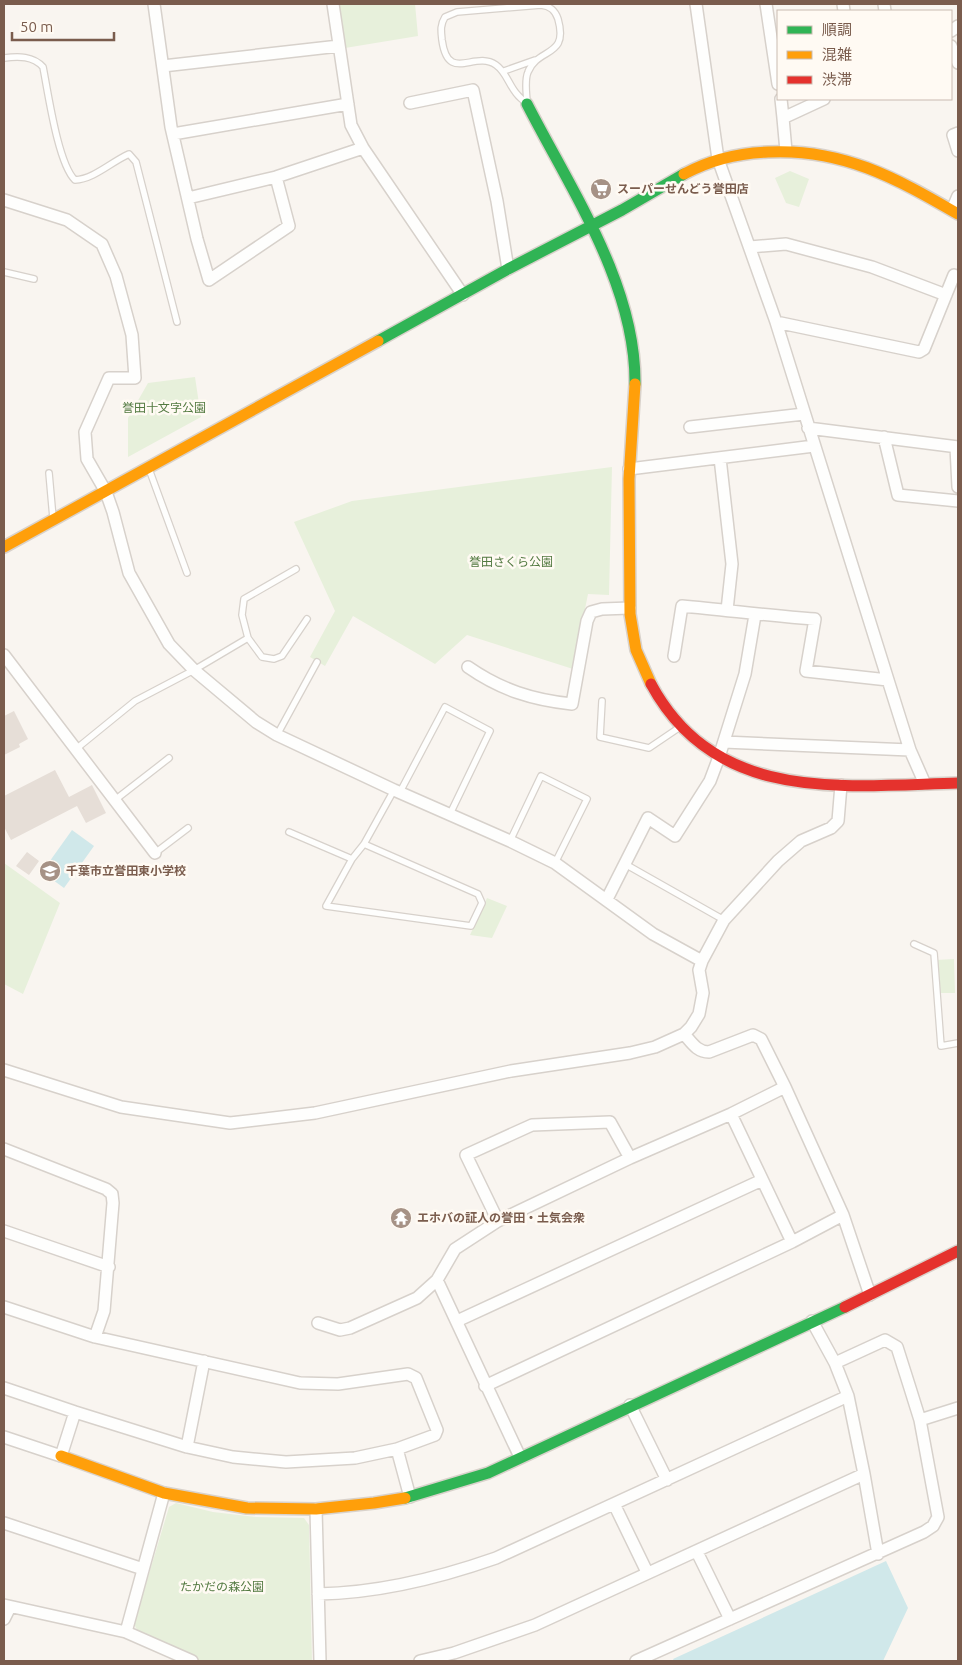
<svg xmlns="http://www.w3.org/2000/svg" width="962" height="1665" font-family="Ubuntu,'Noto Sans JP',sans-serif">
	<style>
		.green { fill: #e7f0db }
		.water { fill: #d0e8ea }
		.building { fill: #e6ded7 }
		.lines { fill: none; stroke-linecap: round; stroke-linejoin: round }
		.lane-casing { stroke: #d7d1cb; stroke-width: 8 }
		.street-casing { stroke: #d7d1cb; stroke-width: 14 }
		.fast-casing { stroke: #d9d2cb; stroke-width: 14 }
		.slow-casing { stroke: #d9d2cb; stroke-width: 14 }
		.jam-casing { stroke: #d9d2cb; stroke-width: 14 }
		.lane { stroke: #fefefd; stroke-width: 5.5 }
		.street { stroke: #fefefd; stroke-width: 11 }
		.fast { stroke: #30b455; stroke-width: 11 }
		.slow { stroke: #ff9f0a; stroke-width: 11 }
		.jam { stroke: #e5322d; stroke-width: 11 }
		.labels { text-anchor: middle; stroke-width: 5; stroke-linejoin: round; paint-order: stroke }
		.poi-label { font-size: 12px; font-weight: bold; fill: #7a5c4d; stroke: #fffaf3; text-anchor: start }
		.park-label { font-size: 12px; fill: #537a41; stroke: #fffaf3 }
	</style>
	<rect width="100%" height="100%" fill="#f9f5f0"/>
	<!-- green -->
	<path class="green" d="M339,4h76l3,32 -73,12z
		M790,171l19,8 -10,28 -13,-4 -11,-25z
		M195,377l6,40 -73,40v-39l20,-35z
		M612,467l-3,128 -21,-1 -15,75 -106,-34 -32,29 -82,-48 -28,50 -15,-9 25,-46 -41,-89 58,-21z
		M4,863l56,40 -37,91 -19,-10z
		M487,898l20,8 -15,32 -22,-3z
		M954,959l1,34h-17l-2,-33z
		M176,1503l37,9 43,5 48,1 5,7 3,136h-112l-62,-29 -4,-8 35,-117z"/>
	<!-- water -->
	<path class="water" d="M72,830l22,16 -30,42 -22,-16z
		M886,1561l22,47 -25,53h-209l-1,-2z"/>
	<!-- building -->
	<path class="building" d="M14,711l14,28 -9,5 1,3 -16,8v-39z
		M55,770l14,27 23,-12 14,28 -20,10 -9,-17 -66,34 -7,-13v-31z
		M27,852l12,9 -10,14 -13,-9z"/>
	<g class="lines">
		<!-- lane casing -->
		<g class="lane-casing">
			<path id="lane" d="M541,5c9,1 14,5 17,14 11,39 -20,28 -30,53 -4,9 -1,22 -1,32 -4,-4 -8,-7 -11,-11 -8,-10 -10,-21 -20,-28 -22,-15 -48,19 -54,-25 -1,-9 -2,-15 3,-23l12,-5z
				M4,58c15,-2 29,-2 39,9 5,25 15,97 32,113 19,-1 36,-18 54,-26l7,8 41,160
				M504,71l31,-11
				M4,272l30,7
				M149,469l38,104
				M49,473l4,45
				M248,638l14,19 12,2 8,-3 25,-37
				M602,701l-2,36 49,11 31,-21
				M277,735l40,-73
				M76,749l59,-48 59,-31 54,-32 -6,-23 2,-16 52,-30
				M400,792l45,-85 45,24 -40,83
				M115,800l54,-42
				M289,832l63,27
				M510,841l31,-65 46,23 -32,64
				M364,844l114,50 4,9 -11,23 -145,-20 26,-47 12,-15 30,-54
				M155,853l33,-25
				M625,864l99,56
				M914,944l20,9 7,93 17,-3"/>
		</g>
		<!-- street casing -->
		<g class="street-casing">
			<path id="street" d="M154,4l17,123 26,112 12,41 80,-54 -13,-49
				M333,4l18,121 12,23 100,147
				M696,4l22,155 58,163 112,358 22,70 15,34
				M766,4l12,80
				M843,4l1,7
				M884,4l1,7
				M951,31l7,-5
				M951,46l7,17
				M163,66l176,-20
				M781,99l2,19
				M410,103l63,-13 24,111 11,68
				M958,133l-5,2 5,16
				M173,134l175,-30
				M786,151l-3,-33 41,-19
				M188,198l88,-21 87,-29
				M4,200l63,20 35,24 14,32 16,59 3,43h-26l-24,54 2,27 19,33 7,20 16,61 40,71 25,26 62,52 21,13 117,55 116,51 45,22 98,71 49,27
				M952,210l6,-14
				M750,247l36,-3 86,23 74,28
				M776,322l143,30 5,-3 30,-74
				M690,427l114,-13
				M808,428l150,19
				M884,437l14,58 60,6
				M956,447l2,40
				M720,458l12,106 -5,46
				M629,469l185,-23
				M4,655l151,198
				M674,656l8,-50c45,4 89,10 133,13l-9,52 82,9
				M468,667c33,23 65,33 104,37l15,-83 4,-9 11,-3 28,-1
				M724,742l186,8
				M607,899l41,-81 27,18 35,-55 9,-24 26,-83 10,-59
				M684,1034c8,9 13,18 25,18l44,-17 8,4 24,48 58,128 27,80
				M4,1070l117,37 109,16 85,-10 196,-42 119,-18 25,-6 29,-13 7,-7 8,-13 4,-21 -4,-23 3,-9 22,-41 54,-59 23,-20 30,-13 7,-7 3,-36
				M731,1114l61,128
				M4,1149l102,40 6,5 1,9 -9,108 -9,26
				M498,1221l-32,-66 66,-30 78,-3 20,36
				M4,1231l105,36
				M437,1280l83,177
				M4,1307l91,30 205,46 38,1 70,-10 8,4 21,52 -2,5 -38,14 -42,9 -69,4 -53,-5 -46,-10 -112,-35 -71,-24
				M457,1321l305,-141
				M812,1321l23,42 13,33 16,78 14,80
				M318,1323l22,7 10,-2 67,-30 20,-18 18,-31 43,-28 132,-63 101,-44 54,-27
				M485,1386l307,-144 51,-27
				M630,1405l37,75
				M920,1420l38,-12
				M4,1437l57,19 14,-44
				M187,1447l17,-86
				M397,1449l13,48
				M614,1504l33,68
				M316,1509l4,152
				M4,1523l139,46
				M697,1552l33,67
				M318,1594c61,-1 121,-16 178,-36l352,-162
				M4,1605l122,27 66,29
				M4,1619l6,-12
				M126,1632l38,-139
				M420,1661l34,-8 81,-28 329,-151
				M636,1661l288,-129 9,-6 5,-9 -18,-97 -10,-32 -13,-41 -12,-7 -50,23"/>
		</g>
		<!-- fast casing -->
		<g class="fast-casing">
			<path id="fast" d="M527,104c44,86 109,181 108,280
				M378,341l130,-72 114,-59 62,-36
				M405,1498l83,-25 357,-166"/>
		</g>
		<!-- slow casing -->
		<g class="slow-casing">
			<path id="slow" d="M684,174c26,-14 54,-21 84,-22 74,-4 128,26 190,62
				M635,384l-6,95 1,135 6,36 15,34
				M4,547l374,-206
				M61,1456l103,37 83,15 69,1 58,-6 31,-5"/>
		</g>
		<!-- jam casing -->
		<g class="jam-casing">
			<path id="jam" d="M651,684c65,120 191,102 307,99
				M845,1307l113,-56"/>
		</g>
		<!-- lane -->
		<use href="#lane" class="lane"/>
		<!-- street -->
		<use href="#street" class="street"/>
		<!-- fast -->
		<use href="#fast" class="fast"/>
		<!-- slow -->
		<use href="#slow" class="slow"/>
		<!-- jam -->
		<use href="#jam" class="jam"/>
	</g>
	<!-- icons -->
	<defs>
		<g id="supermarket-disc" transform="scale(1.125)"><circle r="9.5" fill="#a69286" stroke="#fffaf3"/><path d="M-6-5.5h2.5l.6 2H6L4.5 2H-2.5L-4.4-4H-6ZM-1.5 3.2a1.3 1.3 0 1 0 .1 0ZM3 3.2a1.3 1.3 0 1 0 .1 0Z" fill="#fff"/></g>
		<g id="school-disc" transform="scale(1.125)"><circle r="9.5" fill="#a69286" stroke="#fffaf3"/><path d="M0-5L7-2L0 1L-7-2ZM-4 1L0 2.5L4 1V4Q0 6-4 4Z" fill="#fff"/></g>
		<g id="temple-disc" transform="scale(1.125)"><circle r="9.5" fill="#a69286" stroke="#fffaf3"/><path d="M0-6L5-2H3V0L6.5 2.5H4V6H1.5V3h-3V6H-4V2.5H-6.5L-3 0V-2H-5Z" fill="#fff"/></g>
	</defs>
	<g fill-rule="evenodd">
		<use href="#supermarket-disc" x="601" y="189"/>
		<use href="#school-disc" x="50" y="871"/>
		<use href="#temple-disc" x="401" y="1218"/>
	</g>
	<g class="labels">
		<!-- poi labels -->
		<g class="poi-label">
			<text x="617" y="193">スーパーせんどう誉田店</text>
			<text x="66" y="875">千葉市立誉田東小学校</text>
			<text x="417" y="1222">エホバの証人の誉田・土気会衆</text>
		</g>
		<!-- park labels -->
		<g class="park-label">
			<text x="164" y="412">誉田十文字公園</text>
			<text x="511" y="566">誉田さくら公園</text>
			<text x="222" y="1591">たかだの森公園</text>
		</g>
	</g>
	<!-- border -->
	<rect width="962" height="1665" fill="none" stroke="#7a5c4d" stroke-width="10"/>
	<!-- legend -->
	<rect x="777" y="10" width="175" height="90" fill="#fffaf3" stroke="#cabbb1"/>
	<rect x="787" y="26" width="25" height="8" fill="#30b455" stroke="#cabbb1"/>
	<text x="822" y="35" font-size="15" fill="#7a5c4d">順調</text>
	<rect x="787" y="51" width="25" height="8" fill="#ff9f0a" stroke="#cabbb1"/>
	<text x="822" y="60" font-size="15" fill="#7a5c4d">混雑</text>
	<rect x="787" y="76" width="25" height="8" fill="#e5322d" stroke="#cabbb1"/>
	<text x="822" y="85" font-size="15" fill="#7a5c4d">渋滞</text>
	<!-- scale -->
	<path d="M12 32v8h102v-8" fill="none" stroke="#7a5c4d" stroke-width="2.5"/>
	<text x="20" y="32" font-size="15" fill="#7a5c4d" stroke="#fffaf3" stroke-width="4" paint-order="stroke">50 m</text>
</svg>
